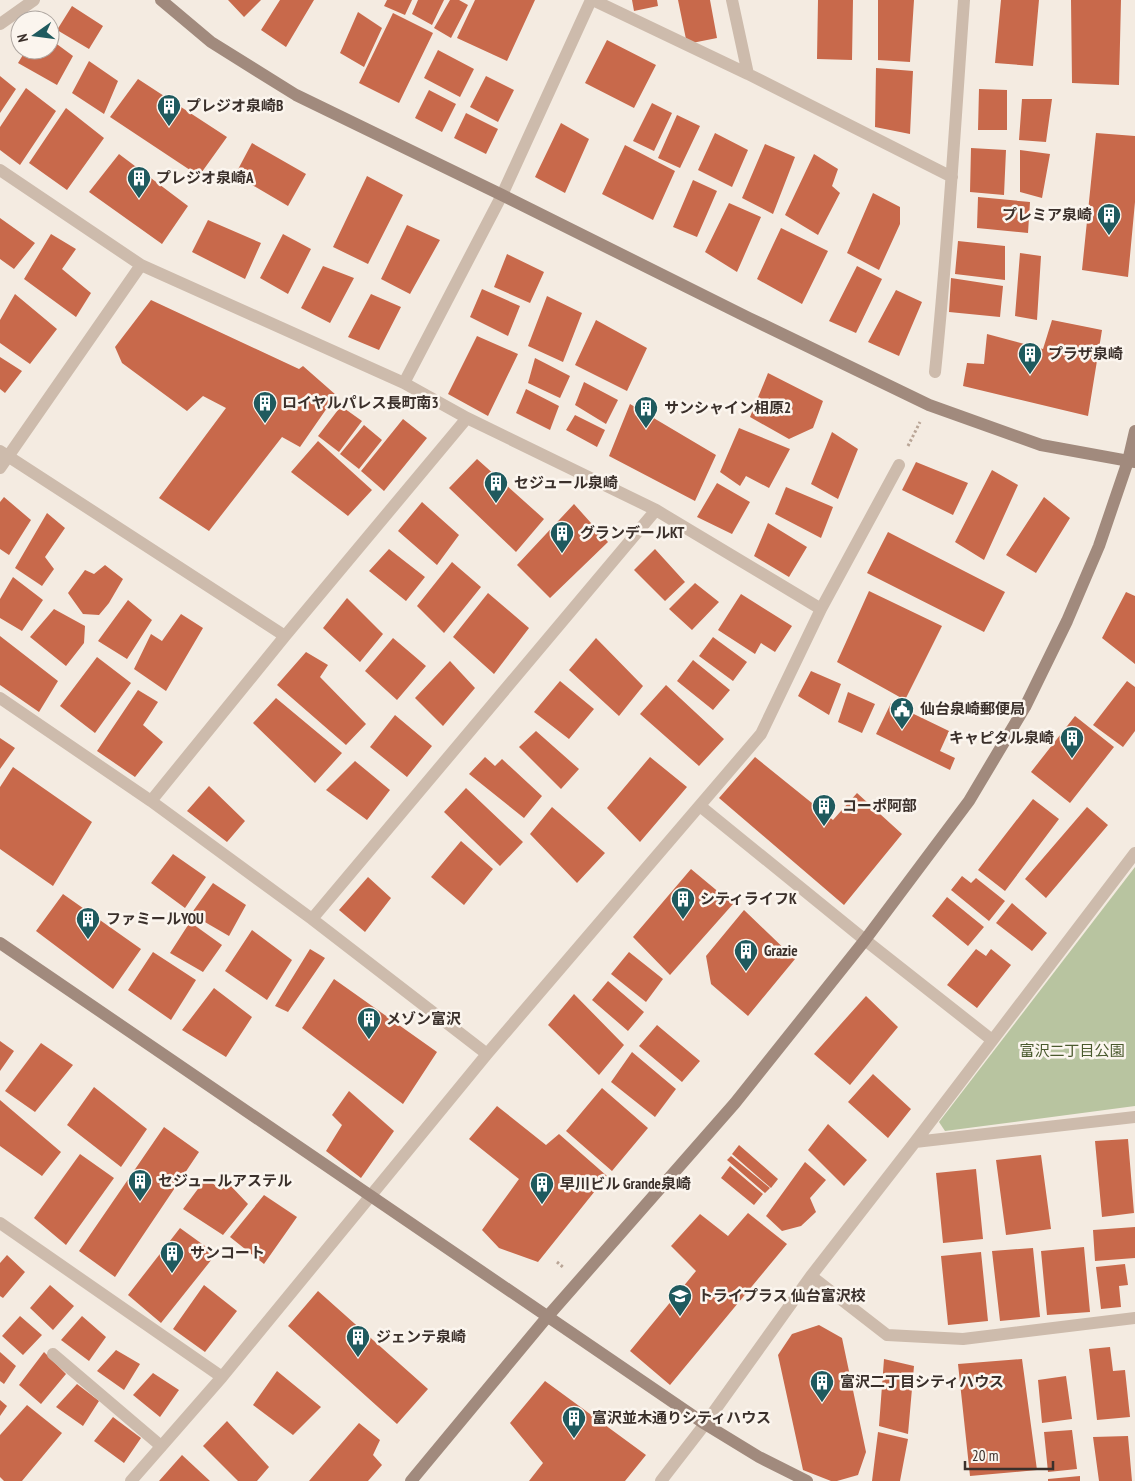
<svg xmlns="http://www.w3.org/2000/svg" width="1135" height="1481" font-family="'PT Sans Narrow','Noto Sans JP',sans-serif">
	<style>
		.green { fill: #b8c4a0 }
		.building { fill: #c8694b }
		.lines { fill: none; stroke-linecap: round; stroke-linejoin: round }
		.path { stroke: #b9a596; stroke-width: 3; stroke-dasharray: 2.5 2.5; stroke-linecap: butt }
		.lane { stroke: #cdbbac; stroke-width: 12 }
		.street { stroke: #cdbbac; stroke-width: 12 }
		.secondary { stroke: #a18a7d; stroke-width: 12 }
		.labels { text-anchor: middle; stroke-width: 5; stroke-linejoin: round; paint-order: stroke }
		.poi-label { font-size: 15px; font-weight: bold; fill: #3b302b; stroke: #fbf5ee; text-anchor: start }
		.park-label { font-size: 15px; fill: #4a5a2e; stroke: #fbf5ee }
	</style>
	<rect width="100%" height="100%" fill="#f4ebe1"/>
	<!-- green -->
	<path class="green" d="M1135,867v239l-190,25 -6,-9z"/>
	<!-- building -->
	<path class="building" d="M228,0h33l-17,17z
		M280,0h34l-28,47 -25,-17z
		M387,0h25l-7,15 -21,-9z
		M418,0h26l-12,25 -20,-11z
		M450,0h9l9,5 -17,33 -17,-10z
		M475,0h60l-28,61 -50,-23z
		M632,0h25l1,6 -24,5z
		M678,0h32l7,38 -30,6z
		M818,0h35l-1,60 -35,-1z
		M878,0h36l-4,62 -32,-2z
		M1001,0h38l-6,66 -38,-3z
		M1071,0h50l-2,85 -47,-2z
		M72,6l31,20 -14,23 -32,-19z
		M358,12l24,16 -18,39 -24,-14z
		M393,13l40,20 -34,70 -40,-20z
		M50,39l23,17 -16,29 -39,-22 8,-13h24z
		M607,40l49,25 -22,43 -49,-25z
		M438,50l36,19 -14,28 -36,-19z
		M89,61l29,20 -14,33 -32,-21z
		M876,68l37,3 -3,63 -35,-7z
		M0,76l16,13 -16,24z
		M486,76l28,14 -16,32 -28,-15z
		M138,79l89,58 -28,39 -89,-59z
		M26,88l30,23 -36,54 -20,-15v-23z
		M979,89l28,1v40h-29z
		M429,90l27,14 -14,28 -27,-14z
		M1022,99h30l-6,43 -27,-2z
		M652,103l20,10 -18,38 -21,-10z
		M66,108l38,30 -37,52 -38,-27z
		M466,113l32,16 -12,25 -32,-16z
		M677,115l23,11 -20,42 -22,-10z
		M561,123l28,16 -24,54 -30,-16z
		M715,133l33,17 -16,37 -34,-17z
		M1096,133l39,3v66l-7,75 -46,-7z
		M252,143l54,31 -18,32 -53,-31z
		M765,144l30,13 -22,57 -31,-16z
		M625,145l50,26 -22,49 -51,-26z
		M971,148l35,2 -2,45 -34,-3z
		M1020,150l30,4 -8,44 -22,-6z
		M119,154l69,52 -26,38 -73,-52z
		M814,154l24,15 -6,17 8,7 -22,42 -33,-20z
		M367,176l36,19 -35,69 -35,-17z
		M693,180l24,11 -20,46 -24,-10z
		M873,193l27,14v17l-21,46 -32,-17z
		M978,197l52,5 -2,31 -51,-5z
		M729,203l32,14 -24,55 -32,-20z
		M0,218l35,25 -21,26 -14,-10z
		M208,220l53,23 -16,36 -53,-27z
		M407,225l33,15 -30,54 -29,-15z
		M781,228l47,23 -26,53 -45,-25z
		M51,234l25,15 -14,20 29,24 -15,24 -52,-38z
		M283,234l28,15 -23,45 -28,-16z
		M958,241l47,5v34l-50,-6z
		M1020,253l21,3 -4,64 -22,-4z
		M507,254l37,18 -14,31 -36,-16z
		M323,266l31,12 -24,45 -29,-15z
		M857,266l25,13 -26,54 -27,-12z
		M951,278l52,8 -3,31 -51,-5z
		M482,289l38,17 -12,30 -38,-19z
		M896,290l26,12 -23,54 -31,-14z
		M15,294l42,35 -27,35 -30,-21v-23z
		M371,294l30,13 -22,43 -31,-13z
		M547,296l35,17 -19,49 -35,-16z
		M151,300l148,69 4,-3 33,29 -36,52 -18,-10 -73,94 -50,-33 67,-90 -23,-12 -16,15 -65,-48 -7,-16z
		M596,320l51,28 -20,43 -52,-26z
		M1052,320l50,10 -14,86 -125,-30 4,-23 17,1 3,-30 56,15z
		M477,336l41,18 -30,62 -40,-22z
		M0,357l22,14 -17,22 -5,-4z
		M535,358l35,18 -10,22 -32,-15z
		M768,373l55,28 -10,27 -24,11 -39,-22z
		M584,382l34,18 -12,24 -31,-19z
		M526,389l33,17 -9,24 -34,-17z
		M630,404l86,51 -21,46 -86,-45z
		M341,406l21,15 -23,31 -21,-16z
		M575,415l30,15 -8,17 -31,-17z
		M403,419l24,19 -43,53 -23,-20z
		M364,425l18,15 -23,29 -19,-15z
		M739,428l51,21 -21,39 -23,-12 -6,10 -20,-14z
		M832,432l26,17 -20,50 -27,-15z
		M318,441l54,49 -24,26 -57,-44z
		M477,459l67,60 -28,33 -67,-64z
		M916,462l52,21 -15,32 -51,-25z
		M992,470l26,15 -34,75 -29,-18z
		M717,483l33,19 -18,32 -35,-17z
		M786,487l47,20 -12,31 -46,-24z
		M4,497l27,23 -22,35 -9,-6v-47z
		M1044,497l26,21 -34,55 -30,-18z
		M422,502l37,33 -22,30 -39,-34z
		M574,504l34,38 -58,56 -33,-33z
		M47,513l18,15 -20,29 9,12 -12,17 -27,-18z
		M768,523l39,24 -18,30 -35,-21z
		M888,532l117,60 -21,40 -117,-59z
		M389,549l36,28 -19,24 -37,-30z
		M655,549l30,33 -20,19 -31,-31z
		M452,562l29,25 -37,46 -27,-27z
		M105,565l18,14 -14,24 -10,12 -16,-1 -15,-21 17,-23 9,4z
		M13,577l30,23 -21,31 -22,-13v-19z
		M695,583l24,19 -27,28 -23,-21z
		M869,591l73,35 -37,74 -68,-38z
		M1126,592l9,4v68l-33,-26z
		M488,593l41,35 -35,46 -41,-37z
		M741,594l51,32 -17,26 -14,-9 -6,11 -37,-24z
		M347,598l36,36 -23,28 -37,-34z
		M128,600l24,20 -25,39 -29,-18z
		M54,609l31,17 -1,17 -18,23 -36,-29z
		M181,614l22,14 -37,63 -32,-22 17,-35 11,7z
		M0,636l58,45 -19,31 -39,-27z
		M713,637l34,25 -14,19 -34,-25z
		M393,638l33,28 -29,34 -32,-29z
		M596,638l47,48 -24,30 -50,-46z
		M306,652l22,13 -8,12 46,47 -20,21 -69,-60z
		M97,657l34,26 -36,50 -35,-27z
		M693,660l37,30 -17,20 -36,-29z
		M450,661l25,27 -32,38 -28,-28z
		M811,671l30,13 -12,31 -31,-19z
		M560,681l34,28 -25,30 -35,-27z
		M1127,681l8,6v44l-12,16 -30,-22z
		M666,685l58,54 -25,27 -59,-52z
		M138,690l20,12 -15,23 20,17 -28,35 -38,-26z
		M848,692l27,12 -13,29 -24,-11z
		M276,698l66,55 -27,30 -62,-60z
		M891,703l58,28 -9,20 15,7 -5,12 -74,-36z
		M395,715l37,31 -25,31 -37,-30z
		M1075,716l39,31 -44,56 -39,-31z
		M536,731l43,38 -18,20 -42,-42z
		M0,738l15,10 -15,21z
		M485,757l10,9 7,-7 40,37 -18,22 -55,-44z
		M650,757l37,30 -47,55 -33,-34z
		M755,757l78,63 24,-27 45,41 -58,71 -125,-107z
		M355,761l35,29 -23,30 -41,-30z
		M13,767l79,55 -39,64 -53,-37v-62z
		M209,786l36,35 -18,21 -40,-31z
		M466,788l57,54 -23,24 -56,-54z
		M1033,799l26,20 -54,72 -27,-21z
		M552,807l53,46 -28,30 -47,-49z
		M1087,807l21,18 -62,73 -21,-19z
		M461,841l32,28 -29,36 -33,-28z
		M173,854l33,23 -21,31 -34,-25z
		M691,869l42,35 -63,71 -37,-38z
		M962,876l9,7 5,-5 29,23 -16,20 -38,-31z
		M368,877l23,21 -26,34 -26,-22z
		M213,883l33,22 -17,31 -38,-22z
		M63,894l78,55 -28,40 -77,-58z
		M947,897l37,30 -16,19 -36,-30z
		M1012,903l35,30 -15,18 -36,-28z
		M744,910l51,49 -47,57 -37,-32 -5,-28z
		M190,922l32,23 -19,27 -33,-19z
		M252,930l40,30 -25,40 -42,-29z
		M310,949l15,9 -37,54 -13,-6z
		M976,949l10,7 5,-7 20,16 -34,43 -30,-23z
		M153,952l43,28 -25,40 -43,-30z
		M629,952l34,27 -17,23 -35,-28z
		M334,979l103,73 -34,52 -101,-76z
		M608,981l36,31 -16,19 -36,-31z
		M214,988l38,29 -26,40 -44,-27z
		M574,994l50,51 -25,30 -51,-50z
		M866,996l32,31 -48,58 -36,-31z
		M657,1025l43,36 -18,21 -43,-36z
		M0,1041l14,10 -14,20z
		M41,1043l32,22 -38,47 -30,-21z
		M632,1052l44,37 -21,28 -44,-35z
		M873,1074l38,35 -23,29 -40,-36z
		M94,1087l53,42 -26,38 -54,-42z
		M602,1088l46,40 -36,43 -46,-40z
		M349,1091l45,40 -33,47 -35,-27 16,-26 -10,-10z
		M0,1100l61,52 -19,24 -42,-30z
		M497,1106l49,39 13,-11 48,42 -69,86 -39,-14 -17,-18 37,-51 -50,-40z
		M828,1124l39,36 -23,26 -36,-36z
		M164,1127l35,25 -84,125 -36,-26z
		M1128,1139l6,74 -32,4 -7,-76z
		M739,1145l39,34 -7,9 -39,-34z
		M80,1154l34,24 -48,67 -32,-27z
		M1041,1155l10,74 -45,6 -10,-75z
		M731,1156l39,32 -5,5 -38,-33z
		M805,1162l21,18 -16,18 6,14 -15,14 -19,5 -16,-15z
		M730,1166l33,28 -9,11 -33,-27z
		M976,1169l7,70 -40,4 -7,-70z
		M206,1178l15,12 8,-6 19,20 -25,31 -40,-26z
		M264,1195l33,22 -33,47 -34,-27z
		M748,1213l39,31 -117,141 -40,-34 66,-80 -25,-25 29,-32 28,22z
		M1135,1227v31l-40,3 -2,-31z
		M180,1228l36,26 -55,69 -33,-28z
		M1084,1247l6,65 -43,3 -6,-64z
		M1033,1248l7,69 -40,4 -8,-70z
		M981,1252l7,69 -40,4 -7,-69z
		M7,1255l18,17 -22,26 -3,-2v-33z
		M1125,1264l3,21 -9,1 2,21 -20,2 -5,-42z
		M50,1285l24,21 -21,24 -23,-22z
		M204,1285l33,26 -32,41 -32,-23z
		M318,1291l110,98 -31,35 -109,-98z
		M20,1316l22,19 -19,20 -21,-19z
		M82,1316l24,21 -17,24 -28,-21z
		M819,1325l23,13 24,114 -8,23 -21,6h-6l-28,-11 -25,-115 14,-21z
		M1110,1347l3,24 12,-1 5,47 -33,3 -8,-71z
		M116,1350l24,14 -16,26 -27,-19z
		M0,1352l16,14 -12,18 -4,-3z
		M44,1352l22,22 -25,30 -22,-19z
		M884,1359l30,7 -6,68 -29,-8z
		M1022,1359l15,111 -67,6 -12,-112z
		M277,1371l44,36 -28,28 -40,-30z
		M153,1373l26,17 -19,27 -27,-22z
		M1066,1376l6,43 -30,4 -4,-43z
		M545,1381l101,74 -21,26h-96l14,-18 -33,-40z
		M77,1384l22,17 -16,25 -27,-19z
		M0,1400l7,6 -7,10z
		M27,1405l35,28 -40,48h-18l-4,-4v-42z
		M113,1417l28,21 -17,25 -30,-22z
		M227,1421l42,46 -12,14h-19l-35,-35z
		M359,1423l21,17 -7,15 9,10 -14,16h-59z
		M1072,1430l5,39 -29,3 -4,-40z
		M878,1432l30,7 -8,42h-28z
		M1128,1436l4,45h-33l-6,-44z
		M182,1455l28,26h-51z
		M1080,1476v5h-32v-2z"/>
	<g class="lines">
		<!-- path -->
		<path class="path" d="M908,446l12,-24
			M557,1262l7,6"/>
		<!-- lane -->
		<path class="lane" d="M53,1354l108,92"/>
		<!-- street -->
		<path class="street" d="M593,0l155,74 204,103
			M732,0l16,74
			M0,24l34,-24
			M0,170l141,95 263,118 63,35 189,92 165,99
			M935,372c13,-124 20,-248 29,-372
			M404,383l98,-188 89,-195
			M0,451l285,185
			M0,468l141,-203
			M0,698l151,103 161,118 175,135
			M151,801l134,-165 182,-218
			M700,806l165,134 127,100
			M312,919l344,-409
			M915,1142l220,-25
			M0,1223l222,154
			M811,1276l76,59 76,4 172,-21
			M131,1481l91,-104 265,-323 274,-320 60,-125 78,-144
			M661,1481l44,-57 106,-148 104,-134 220,-289"/>
		<!-- secondary -->
		<path class="secondary" d="M161,0l50,42 85,53 206,100 247,123 180,87 112,40 94,17
			M0,943l705,481 54,33 48,24
			M411,1481l137,-165 187,-213 130,-163 104,-139 56,-94 42,-86 32,-75 29,-85 7,-30"/>
	</g>
	<!-- icons -->
	<defs>
		<g id="building-pin" transform="scale(1.25)"><path d="M0 17L-7.5 6A9.5 9.5 0 1 1 7.5 6Z" fill="#1f5a5e" stroke="#fbf5ee"/><path d="M-4-6H4V6H1V3H-1V6H-4ZM-2.5-4.3h1.7v1.8h-1.7ZM.8-4.3h1.7v1.8H.8ZM-2.5-1h1.7V.8h-1.7ZM.8-1h1.7V.8H.8Z" fill="#fff"/></g>
		<g id="civic-pin" transform="scale(1.25)"><path d="M0 17L-7.5 6A9.5 9.5 0 1 1 7.5 6Z" fill="#1f5a5e" stroke="#fbf5ee"/><path d="M-.6-6.5H3V-4.5H.6V-3L4-1V1h2V6H-6V1h2V-1L-.6-3ZM-1.2 2.5V6h2.4V2.5Z" fill="#fff"/></g>
		<g id="school-pin" transform="scale(1.25)"><path d="M0 17L-7.5 6A9.5 9.5 0 1 1 7.5 6Z" fill="#1f5a5e" stroke="#fbf5ee"/><path d="M0-5L7-2L0 1L-7-2ZM-4 1L0 2.5L4 1V4Q0 6-4 4Z" fill="#fff"/></g>
	</defs>
	<g fill-rule="evenodd">
		<use href="#building-pin" x="169" y="106"/>
		<use href="#building-pin" x="139" y="178"/>
		<use href="#building-pin" x="1109" y="215"/>
		<use href="#building-pin" x="1030" y="354"/>
		<use href="#building-pin" x="265" y="403"/>
		<use href="#building-pin" x="646" y="408"/>
		<use href="#building-pin" x="496" y="483"/>
		<use href="#building-pin" x="562" y="533"/>
		<use href="#civic-pin" x="902" y="709"/>
		<use href="#building-pin" x="1072" y="738"/>
		<use href="#building-pin" x="824" y="806"/>
		<use href="#building-pin" x="683" y="899"/>
		<use href="#building-pin" x="88" y="919"/>
		<use href="#building-pin" x="746" y="951"/>
		<use href="#building-pin" x="369" y="1019"/>
		<use href="#building-pin" x="140" y="1181"/>
		<use href="#building-pin" x="542" y="1184"/>
		<use href="#building-pin" x="172" y="1253"/>
		<use href="#school-pin" x="680" y="1296"/>
		<use href="#building-pin" x="358" y="1337"/>
		<use href="#building-pin" x="822" y="1382"/>
		<use href="#building-pin" x="574" y="1418"/>
	</g>
	<g class="labels">
		<!-- poi labels -->
		<g class="poi-label">
			<text x="186" y="111">プレジオ泉崎B</text>
			<text x="156" y="183">プレジオ泉崎A</text>
			<text x="1092" y="220" text-anchor="end">プレミア泉崎</text>
			<text x="1048" y="359">プラザ泉崎</text>
			<text x="282" y="408">ロイヤルパレス長町南3</text>
			<text x="664" y="413">サンシャイン相原2</text>
			<text x="514" y="488">セジュール泉崎</text>
			<text x="580" y="538">グランデールKT</text>
			<text x="920" y="714">仙台泉崎郵便局</text>
			<text x="1054" y="743" text-anchor="end">キャピタル泉崎</text>
			<text x="842" y="811">コーポ阿部</text>
			<text x="700" y="904">シティライフK</text>
			<text x="106" y="924">ファミールYOU</text>
			<text x="764" y="956">Grazie</text>
			<text x="386" y="1024">メゾン富沢</text>
			<text x="158" y="1186">セジュールアステル</text>
			<text x="560" y="1189">早川ビル Grande泉崎</text>
			<text x="190" y="1258">サンコート</text>
			<text x="698" y="1301">トライプラス 仙台富沢校</text>
			<text x="376" y="1342">ジェンテ泉崎</text>
			<text x="840" y="1387">富沢二丁目シティハウス</text>
			<text x="592" y="1423">富沢並木通りシティハウス</text>
		</g>
		<!-- park labels -->
		<g class="park-label">
			<text x="1072" y="1056">富沢二丁目公園</text>
		</g>
	</g>
	<!-- north arrow -->
	<g transform="translate(35 35) rotate(256)"><circle r="24" fill="#fbf5ee" stroke="#aea6a0"/>
	<path d="M0-4L9 19L0 12L-9 19Z" fill="#1f5a5e"/>
	<text y="-8" font-size="14" font-weight="bold" text-anchor="middle" fill="#3b302b">N</text>
	</g>
	<!-- scale -->
	<path d="M965 1461v8h88v-8" fill="none" stroke="#3b302b" stroke-width="2.5"/>
	<text x="972" y="1461" font-size="15" fill="#3b302b" stroke="#fbf5ee" stroke-width="4" paint-order="stroke">20 m</text>
</svg>
